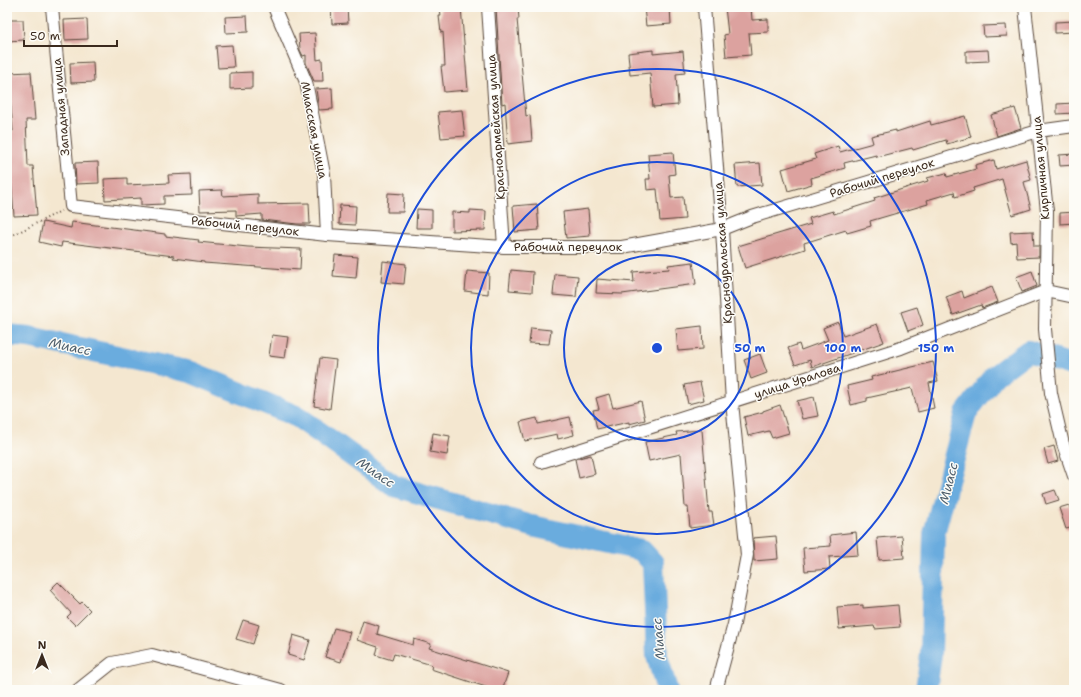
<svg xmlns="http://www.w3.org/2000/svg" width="1081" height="697" font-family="'Shantell Sans',sans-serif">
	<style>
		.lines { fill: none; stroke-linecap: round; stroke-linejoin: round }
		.river { stroke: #6aacde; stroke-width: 22 }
		.building { fill: #dca29f }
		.minor-casing { stroke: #574639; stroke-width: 14 }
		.path { stroke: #574639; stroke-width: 2; stroke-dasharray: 1 3; stroke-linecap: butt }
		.minor { stroke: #fff; stroke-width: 12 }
		.ring { fill: none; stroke: #1d4ed8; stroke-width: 2 }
		.labels { text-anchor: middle; stroke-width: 3; stroke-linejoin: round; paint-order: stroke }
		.street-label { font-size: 12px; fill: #3b2a1e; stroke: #fdfcf7 }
		.water-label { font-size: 13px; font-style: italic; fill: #4e5e6b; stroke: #fdfcf7 }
		.centre { fill: #1d4ed8; stroke: #fdfcf7; stroke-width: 2 }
		.ring-label { font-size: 12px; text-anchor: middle; font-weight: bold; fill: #1d4ed8; stroke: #fdfcf7; stroke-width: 3; stroke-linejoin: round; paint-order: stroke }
	</style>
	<rect width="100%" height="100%" fill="#fdfcf7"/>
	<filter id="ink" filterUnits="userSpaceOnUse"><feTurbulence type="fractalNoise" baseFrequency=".025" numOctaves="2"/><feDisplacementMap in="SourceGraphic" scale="8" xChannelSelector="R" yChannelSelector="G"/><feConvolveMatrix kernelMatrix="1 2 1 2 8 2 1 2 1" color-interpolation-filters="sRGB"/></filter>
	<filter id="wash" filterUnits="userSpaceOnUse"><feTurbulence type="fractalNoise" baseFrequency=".012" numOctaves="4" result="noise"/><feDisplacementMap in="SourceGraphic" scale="16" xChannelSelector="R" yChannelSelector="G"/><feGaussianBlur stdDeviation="0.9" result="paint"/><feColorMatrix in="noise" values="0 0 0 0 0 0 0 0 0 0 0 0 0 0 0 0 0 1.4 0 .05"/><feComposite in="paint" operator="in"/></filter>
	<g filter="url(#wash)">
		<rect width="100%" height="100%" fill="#f4e7d0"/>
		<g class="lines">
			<!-- river -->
			<path class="river" d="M7,335l22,2 162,35 107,45 96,69 138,40 109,24 12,13 4,93 10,34
				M926,690l5,-36 3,-120 32,-121 28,-37 34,-25 46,15"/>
		</g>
		<g id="blocks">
			<!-- building -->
			<path class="building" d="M331,7h16l1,16 -16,1z
				M440,7h21l7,83 -24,2 -3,-26h4l-2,-34 -2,1 -2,-17h2z
				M496,7h22l1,12h-2l9,97 4,-1 2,26 -24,3 -3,-41 -3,1z
				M644,7h26l1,17 -25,2z
				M725,7h26l1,13 16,-1v13l-19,1 2,22 -25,2 -2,-22 4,-1z
				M247,16l1,16 -22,1 -1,-16z
				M87,19l1,20 -23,1 -1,-20z
				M7,20h16l1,20 -17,1z
				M1074,21v11l-19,1v-11z
				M1006,25l1,11 -23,1 -1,-11z
				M315,33l2,27 5,-1 1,22h-9l-8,-18v-8l-3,1 -3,-6 -1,-16z
				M232,45l2,22 -16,1 -2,-22z
				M653,50v4l30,-3 2,22 -9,1 2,31 -25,2 -3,-34 -20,2 -2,-22z
				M988,50l1,11 -23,1v-11z
				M93,62l1,20 -23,1 -1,-20z
				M31,72l4,48h-9l2,46h5l4,49 -23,1 -5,-64h-2v-20l6,-1 -5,-58z
				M252,72v16l-22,1v-16z
				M332,88l1,21 -14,1 -3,-21z
				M1074,103v10l-17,1v-10z
				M1015,108l6,20 -24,8 -6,-21z
				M462,110l3,26 -24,2 -3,-26z
				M965,116l6,21 -24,7 -1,-4 -33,10 -1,-2 -35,9 -1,-2 -32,8 1,5 -34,10 1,6 -24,7 -6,-22 34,-10 -2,-5 24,-8 2,6 33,-9 -2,-7 25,-6v2l34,-11 1,4z
				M673,152l2,22 -6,1 2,23 12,-1 2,22 -25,2 -3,-32 -10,1 -1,-11h4l-2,-25z
				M1074,154v11l-14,1 -1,-11z
				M994,160l2,9 30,-9 5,20 -7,2 7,27 -19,6 -10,-36 -29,9 1,3 -19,6 -1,-5 -27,8 1,4 -58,17 1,5 -24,7 -1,-3 -42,13 1,6 -60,19 -7,-22 73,-22 -2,-6 24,-7 1,3 41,-13 -1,-3 54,-17 -1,-3 19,-5 1,4 29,-8 -1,-4z
				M98,162l1,21 -23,1 -1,-21z
				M760,163l2,22 -25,2 -2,-22z
				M191,174l1,21 -28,1v8l-23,1v-7l-36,2 -1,-21 23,-1v7l42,-2 -1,-8z
				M222,190l1,6 35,-2v10l51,-1 1,21h-13l-35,-4v-6l-26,2v-6l-36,1 -1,-20z
				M388,193l16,1 -1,18h-16z
				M537,204l2,26 -24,2 -2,-26z
				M340,205l16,1 -1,19 -16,-1z
				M417,209l15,1v18h-16z
				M588,209l2,27 -24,2 -3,-26z
				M470,210l16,1 -1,19 -33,1v-19l18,1z
				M1074,212v11l-14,1v-11z
				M43,222l28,6 1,-6 93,12v2l34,4 -1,2 50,5 53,2 -1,21 -96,-7v-1l-31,-4 1,-2 -112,-14 -1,5 -22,-5z
				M1033,231l1,15h5v11l-22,1 -1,-16 -5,1 -1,-11z
				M335,255l23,2 -2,21 -23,-2z
				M383,261l23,3 -2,20 -23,-2z
				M693,262l3,22 -74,10 -26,-1 1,-14 37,3 -1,-10 36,-3 -1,-4z
				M511,270l22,2 -1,20 -23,-2z
				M467,271l22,2 -1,21 -23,-3z
				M1032,271l5,15 -15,6 -6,-15z
				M555,274l23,2 -2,21 -23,-2z
				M992,287l6,15 -16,6 -1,-3 -28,10 -7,-18 16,-6 2,7z
				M917,307l6,18 -15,6 -7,-19z
				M838,322l5,14 34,-12 7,18 -72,25 -2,-7 -15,5 -7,-17 11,-4 2,6 27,-10 -5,-12z
				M702,326l1,23 -25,2 -2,-22z
				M531,328l20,2 -2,14 -20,-1z
				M272,335l16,2 -3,21 -16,-2z
				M760,354l7,19 -16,6 -7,-19z
				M320,358l16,2 -6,49 -16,-3z
				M933,362l5,19 -9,2 5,25 -16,4 -6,-24 -45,10v3l-16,4 -4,-19 25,-6 -1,-3z
				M700,382l4,18 -16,4 -4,-19z
				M609,394l4,14 28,-7 4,19 -16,4v-2l-32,7 -4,-19 6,-1 -3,-11z
				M814,397l4,19 -16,3 -5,-18z
				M780,405l9,28 -17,5 -3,-7 -21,5 -4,-19 19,-5v-1z
				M570,417l4,18 -16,4 -1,-5 -32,7 -5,-19 17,-4 1,6z
				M702,430l7,82h3l2,13 -24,3 -2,-21h-3l-4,-53 -32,7 -4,-19 32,-7 -1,-3z
				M433,433l17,3 -3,19 -17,-3z
				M1054,446l4,15 -10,3 -4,-15z
				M591,455l4,19 -16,4 -4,-19z
				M1055,490l4,10 -13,4 -3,-10z
				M1069,505l5,14v8l-8,2 -7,-21z
				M856,532l2,23 -29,2 1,12 -25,2 -2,-23 28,-2 -1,-11z
				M776,536l2,23 -24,2 -1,-23z
				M902,536l2,22 -25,2 -2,-22z
				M58,582l22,22 2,-2 8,8 -15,15 -8,-8 4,-4 -21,-23z
				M863,605v3l35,-3 2,22 -25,2 -1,-3 -35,3 -2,-22z
				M243,620l16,5 -6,19 -17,-5z
				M363,621l16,5 -2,8 36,11 1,-6 17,5 -2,4 79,25 -6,17h-7l-64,-21 1,-4 -38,-11 -2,6 -16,-5 2,-8 -21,-7z
				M334,628l16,4 -9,30 -16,-5z
				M293,635l17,5 -6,20 -16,-5z"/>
		</g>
	</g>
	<g filter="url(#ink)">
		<use href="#blocks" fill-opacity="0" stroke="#574639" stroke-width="1"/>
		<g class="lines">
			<!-- minor casing -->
			<g class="minor-casing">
				<path id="minor" d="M52,7l19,199 256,29 177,12h118l100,-18 30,-12 286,-86 36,-5
					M274,7l32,75 18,92 3,61
					M488,7l16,240
					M704,7l18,222 10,173 15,153 -13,69 -17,63
					M1025,7l22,204 -2,118 6,64 12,51 11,32
					M541,462l360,-114 145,-57 28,6
					M78,690l34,-27 40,-8 129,35"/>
			</g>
			<!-- path -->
			<path class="path" d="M7,238l54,-27"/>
			<!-- minor -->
			<use href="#minor" class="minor"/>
		</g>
	</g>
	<!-- distance rings -->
	<g class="ring">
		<circle cx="657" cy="348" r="93"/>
		<circle cx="657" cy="348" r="186"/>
		<circle cx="657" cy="348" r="279"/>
	</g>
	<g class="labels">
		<!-- street labels -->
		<g class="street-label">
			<text transform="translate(61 107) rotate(-95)" y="4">Западная улица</text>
			<text transform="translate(496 127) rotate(-94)" y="4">Красноармейская улица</text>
			<text transform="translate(314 130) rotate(79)" y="4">Миасская улица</text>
			<text transform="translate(1041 168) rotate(-95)" y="4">Кирпичная улица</text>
			<text transform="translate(882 178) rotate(-17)" y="4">Рабочий переулок</text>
			<text transform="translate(245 226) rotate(6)" y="4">Рабочий переулок</text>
			<text x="568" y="251">Рабочий переулок</text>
			<text transform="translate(723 253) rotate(-94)" y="4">Красноуральская улица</text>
			<text transform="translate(797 381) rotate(-18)" y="4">улица Уралова</text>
		</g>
		<!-- water labels -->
		<g class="water-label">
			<text transform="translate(70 346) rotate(12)" y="5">Миасс</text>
			<text transform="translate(376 472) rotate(34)" y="5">Миасс</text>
			<text transform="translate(948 483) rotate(-76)" y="5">Миасс</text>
			<text transform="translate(658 639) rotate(-95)" y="5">Миасс</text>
		</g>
	</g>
	<circle cx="657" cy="348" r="6" class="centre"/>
	<g class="ring-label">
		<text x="750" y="352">50 m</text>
		<text x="843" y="352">100 m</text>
		<text x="936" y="352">150 m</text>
	</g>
	<!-- margin -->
	<rect width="1081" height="697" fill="none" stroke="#fdfcf7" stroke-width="24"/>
	<!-- north arrow -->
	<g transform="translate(42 655)" stroke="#fdfcf7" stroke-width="3" paint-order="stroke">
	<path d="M0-3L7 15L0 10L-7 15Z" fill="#3b2a1e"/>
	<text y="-6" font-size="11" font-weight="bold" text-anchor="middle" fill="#3b2a1e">N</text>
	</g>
	<!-- scale -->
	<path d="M24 40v6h93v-6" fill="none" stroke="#3b2a1e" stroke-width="2"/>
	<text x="30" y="40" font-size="12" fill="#3b2a1e" stroke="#fdfcf7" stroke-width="3" paint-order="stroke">50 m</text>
</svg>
